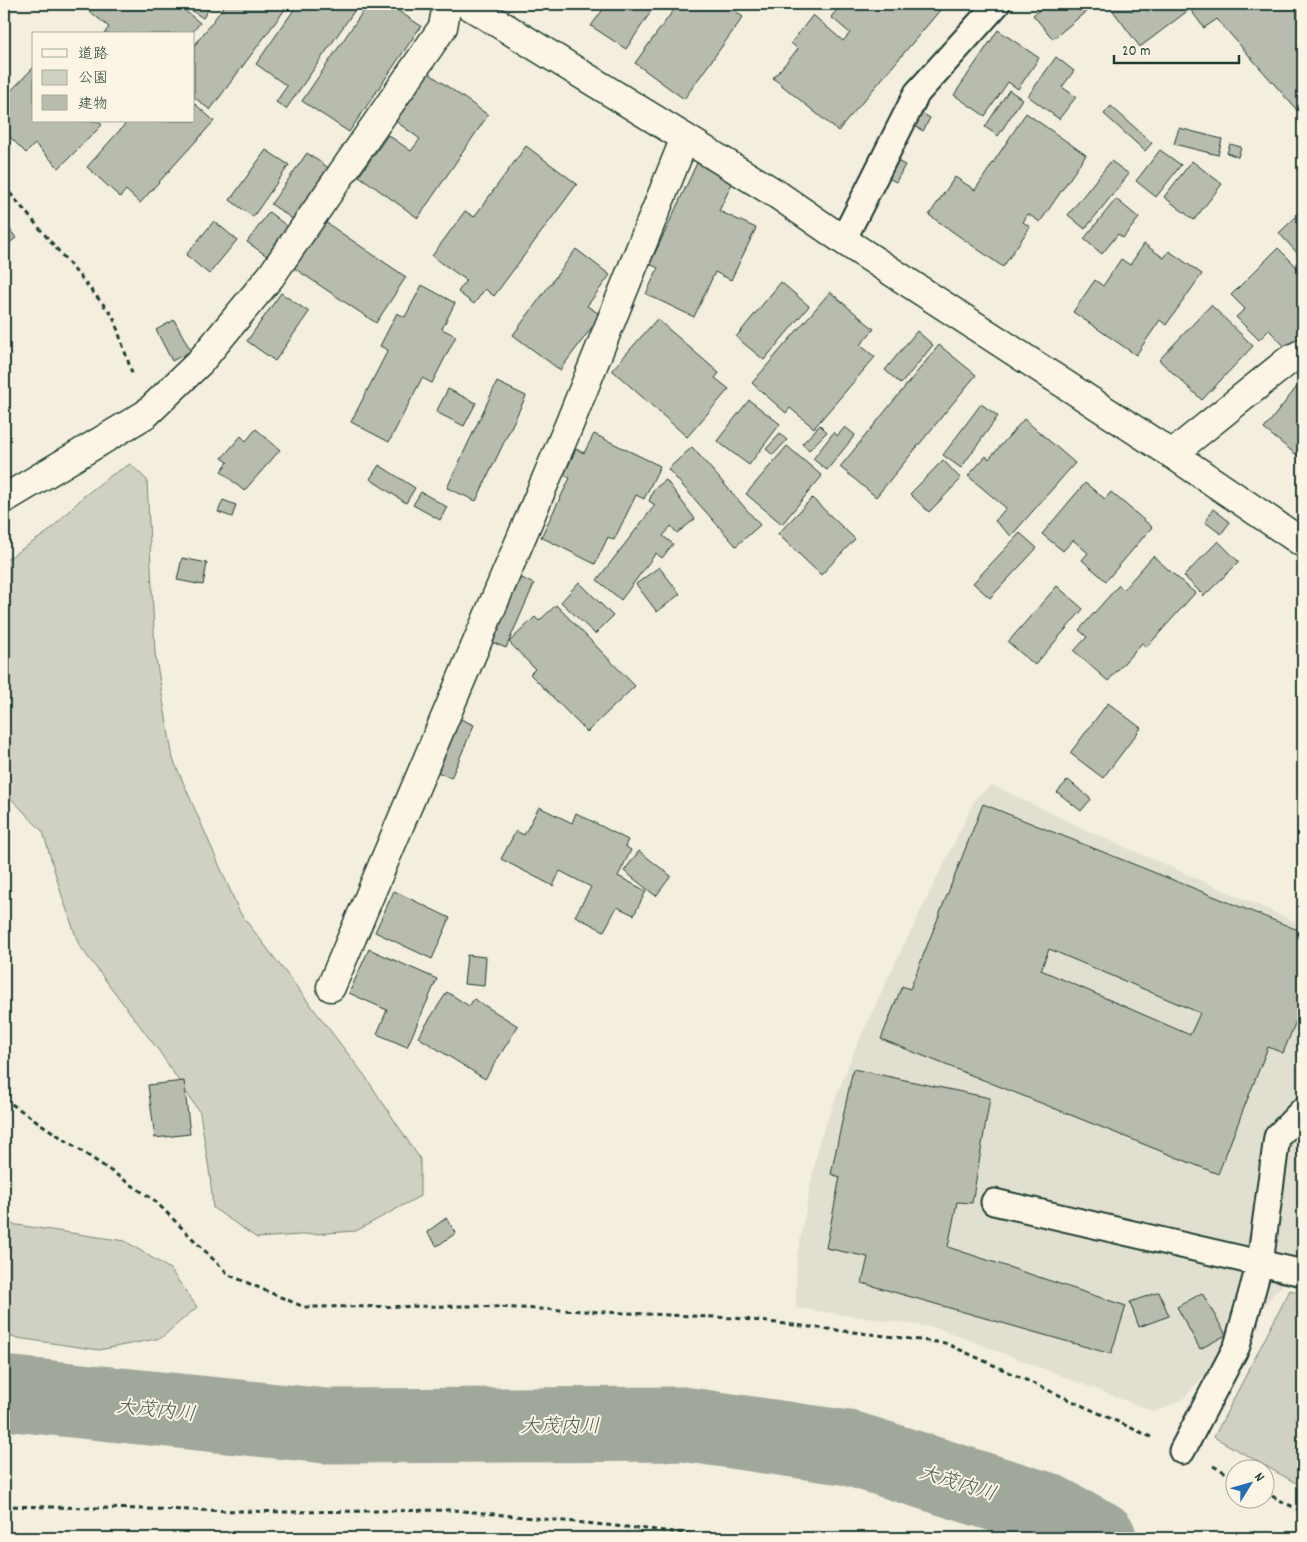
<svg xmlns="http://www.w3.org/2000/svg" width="1307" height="1542" font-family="Dekko,'Klee One',sans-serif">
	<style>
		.built { fill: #e1dfd0 }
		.green { fill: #d0d1c2; stroke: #78877b }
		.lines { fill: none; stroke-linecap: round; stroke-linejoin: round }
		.river { stroke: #a0a89b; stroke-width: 75 }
		.building { fill: #b8bcae; stroke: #1f3d34; fill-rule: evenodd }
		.lane-casing { stroke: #1f3d34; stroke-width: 29 }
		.street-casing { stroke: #1f3d34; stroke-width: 31 }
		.secondary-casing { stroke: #1f3d34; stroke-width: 31 }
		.path { stroke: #1f3d34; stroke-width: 3; stroke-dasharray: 5 4; stroke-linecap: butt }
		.lane { stroke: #fcf5e5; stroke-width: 25 }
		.street { stroke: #fcf5e5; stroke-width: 28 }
		.secondary { stroke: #fcf5e5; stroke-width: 28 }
		.labels { text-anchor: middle; stroke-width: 4; stroke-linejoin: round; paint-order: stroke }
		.water-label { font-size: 20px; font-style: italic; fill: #465d53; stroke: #fcf5e5 }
	</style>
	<rect width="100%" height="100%" fill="#f3eede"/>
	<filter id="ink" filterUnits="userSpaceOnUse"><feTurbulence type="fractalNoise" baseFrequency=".02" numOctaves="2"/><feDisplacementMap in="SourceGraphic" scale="10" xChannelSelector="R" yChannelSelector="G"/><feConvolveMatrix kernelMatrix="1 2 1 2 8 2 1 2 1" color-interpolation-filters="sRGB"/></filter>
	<g filter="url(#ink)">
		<!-- built -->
		<path class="built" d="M992,785l94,45 217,95v344l-25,20 -65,77 -31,34 -27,12 -217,-84 -142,-20 1,-52 22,-114 33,-86 39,-84 85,-174z"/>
		<!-- green -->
		<path class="green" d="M130,464l17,16 8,173 18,106 67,154 125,163 55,83v37l-64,35 -99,7 -44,-30 -3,-32 -10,-63 -41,-62 -80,-106 -17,-49 -19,-64 -39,-41v-230l44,-29 35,-35 27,-21z
			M4,1223l121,18 45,28 27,38 -36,31 -62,12 -95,-14z
			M1290,1290l13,4v193l-89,-50z"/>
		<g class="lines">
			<!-- river -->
			<path class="river" d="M4,1393l322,33 357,-2 166,24 195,61 55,29"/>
		</g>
		<!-- building -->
		<path class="building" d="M93,4h84l23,19 -9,11h-87l5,-7 -21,-17z
			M181,4h31l-9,14z
			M226,4h63l-79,106 -16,-13v-51z
			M298,4h61l-73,105 -10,-7 11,-16 -31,-22z
			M368,4h20l33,22 -72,106 -47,-31z
			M607,4h49l-30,45 -35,-23z
			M678,4h60l-4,6 9,7 -59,82 -49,-36z
			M842,4h98l-2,2 3,3 -103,122 -65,-53 25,-29 -7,-6 22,-28 30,26 7,-8 -19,-16z
			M1047,4h38l4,5 -36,30 -20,-24z
			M1108,4h195v113l-86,-98 -13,9 -14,-19 -50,38z
			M998,30l41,28 -21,31 -10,-7 -23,34 -31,-21z
			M1056,57l18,14 -12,16 14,10 -17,22 -31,-23z
			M34,67v54h64l4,4 -43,43 -24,-24 -9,9 -22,-22v-33z
			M427,72l61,43 -70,103 -59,-42 29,-41 23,16 9,-12 -26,-19z
			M1009,90l13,9 -24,37 -13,-9z
			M194,103l20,18 -74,82 -14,-13 -6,7 -33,-30 41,-46h66z
			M1111,106l41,37 -7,8 -41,-37z
			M917,110l13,8 -7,13 -14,-8z
			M1026,113l60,42 -46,67 -12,-8 -5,8 7,5 -27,40 -74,-52 26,-38 20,13z
			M1179,128l43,11 -4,16 -44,-11z
			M1230,144l11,3 -3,10 -11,-4z
			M526,146l51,38 -83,112 -9,-7 -11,15 -16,-12 8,-12 -34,-24 33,-45 9,6z
			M266,150l23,15 -36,52 -23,-17z
			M1160,150l21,15 -25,32 -20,-16z
			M307,153l23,16 -36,51 -23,-16z
			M891,158l14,7 -9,17 -13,-7z
			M1111,161l18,13 -44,55 -17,-14z
			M1192,161l30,23 -28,36 -30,-23z
			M697,163l37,16 -15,32 37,17 -25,52 -16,-8 -21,45 -48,-23 12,-26 -8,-4z
			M1116,199l23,19 -16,20 -5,-4 -16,20 -18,-15z
			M1303,210v41l-4,4 -20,-22z
			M269,212l19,15 -21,29 -20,-14z
			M4,221l12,17 -12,9z
			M214,221l23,19 -28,34 -23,-19z
			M325,222l81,55 -30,46 -82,-55z
			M1144,244l20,14 5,-7 33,23 -36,51 -6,-5 -24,35 -63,-43 22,-32 8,6 18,-27 9,6z
			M1278,248l25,25v65l-13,14 -21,-22 -10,10 -23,-23 9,-8 -14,-14z
			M576,249l34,26 -23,31 14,9 -41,55 -47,-35z
			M781,282l28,24 -45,54 -28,-23z
			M422,285l33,18 -13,26 14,7 -24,47 -10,-5 -33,64 -38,-20 37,-72 -8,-4 17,-33 8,4z
			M830,292l44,37 -14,16 15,12 -61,71 -24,-20 -4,5 -34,-30z
			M281,293l28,19 -34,49 -28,-20z
			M1211,305l42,41 -51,54 -43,-40z
			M657,319l62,54 -4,5 14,11 -42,48 -75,-67z
			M174,320l17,31 -19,10 -16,-31z
			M917,331l16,14 -32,39 -16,-14z
			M939,345l37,30 -100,122 -36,-30z
			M1303,379v81l-39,-31z
			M497,382l29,14 -50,105 -29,-13z
			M448,389l28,14 -12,23 -28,-14z
			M749,400l31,24 -31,41 -32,-24z
			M981,404l17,12 -37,52 -18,-13z
			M1024,419l51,44 -64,73 -16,-15 11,-13 -38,-32 18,-20 3,3z
			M820,425l7,7 -18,18 -7,-6z
			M845,427l10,8 -28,35 -14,-11 21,-27 3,4z
			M256,429l24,21 -36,41 -23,-20 7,-9 -6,-4 19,-22 5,5z
			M594,434l66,32 -16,33 -8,-4 -22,45 -6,-3 -13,27 -54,-27 29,-59 -6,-3 12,-26 8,4z
			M780,434l7,6 -14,15 -7,-6z
			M787,446l35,30 -40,48 -36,-30z
			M692,447l68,78 -24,21 -68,-77z
			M943,460l18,19 -32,33 -19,-18z
			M379,465l36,23 -9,15 -36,-24z
			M666,480l29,39 -18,14 -6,-7 -8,10 10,8 -11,14 -6,-5 -35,47 -24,-20 58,-75 -6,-4 5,-12z
			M1085,483l20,16 6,-7 41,35 -46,54 -24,-21 6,-7 -15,-13 -10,11 -21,-17z
			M421,492l26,15 -7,13 -27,-15z
			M812,498l43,41 -34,36 -43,-41z
			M223,500l13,5 -4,12 -14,-5z
			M1213,509l17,13 -9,12 -16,-12z
			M1020,533l17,15 -47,50 -17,-15z
			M1218,541l21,21 -35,34 -20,-20z
			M1153,556l42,37 -48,54 -5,-4 -34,38 -34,-30 13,-14 -8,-7 40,-45 4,5z
			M182,558l25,5 -4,22 -26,-5z
			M659,567l21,27 -23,18 -21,-28z
			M516,575l18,9 -28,64 -19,-8z
			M579,582l34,34 -18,18 -34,-32z
			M1057,586l26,23 -48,56 -27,-23z
			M556,605l79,81 -48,46 -57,-58 5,-5 -26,-27 26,-25 4,4z
			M1108,703l33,25 -38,50 -33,-25z
			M456,717l18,8 -23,53 -18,-8z
			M1068,780l23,19 -10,12 -24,-19z
			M983,804l320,128v92l-7,-3 -13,32 -15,-6 -50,127 -337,-135 21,-53 8,3zM1049,949l151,64 -10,22 -149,-65z
			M539,807l33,16 4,-10 52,27 -3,6 6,4 -13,26 28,15 -12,24 -17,-8 -13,24 -29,-15 16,-29 -31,-16 -7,15 -52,-27 15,-28 8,4z
			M639,851l32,25 -15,20 -32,-25z
			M394,891l56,27 -18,41 -57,-27z
			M369,949l68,30 -30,68 -30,-13 10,-24 -38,-17z
			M467,955l19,2 -2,29 -20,-2z
			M447,992l22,14 5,-7 44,27 -33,53 -67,-42z
			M853,1069l137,29 -18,105 -15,-1 -9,45 178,59 -15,48 -249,-71 6,-26 -42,-9 14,-71 -9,-3z
			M184,1081l6,53 -35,4 -7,-53z
			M446,1218l10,15 -19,13 -10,-14z
			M1159,1292l10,24 -30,11 -9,-25z
			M1202,1293l24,42 -26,14 -23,-42z"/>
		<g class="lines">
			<!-- lane casing -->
			<g class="lane-casing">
				<path id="lane" d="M843,240l74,-147 80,-89
					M994,1202l309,71
					M1182,1451l55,-105 23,-83 17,-126 26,-27"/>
			</g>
			<!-- street casing -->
			<g class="street-casing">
				<path id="street" d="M1172,454l117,-94 14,-7
					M4,499l142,-85 53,-51 72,-87 172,-249 4,-23
					M331,987l238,-562 116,-287"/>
			</g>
			<!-- secondary casing -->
			<g class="secondary-casing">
				<path id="secondary" d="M467,4l311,191 65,45 329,214 131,89"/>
			</g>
			<!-- path -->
			<path class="path" d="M4,186l109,130 20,60
				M4,1099l150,101 75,75 75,32 171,-1 260,12 210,25 206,94
				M1213,1466l21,11
				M1264,1492l39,20
				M4,1506l284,6 165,-2 203,20 70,8"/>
			<!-- lane -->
			<use href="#lane" class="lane"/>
			<!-- street -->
			<use href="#street" class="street"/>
			<!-- secondary -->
			<use href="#secondary" class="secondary"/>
		</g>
	</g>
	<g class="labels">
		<!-- water labels -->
		<g class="water-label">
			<text transform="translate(156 1409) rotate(6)" y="7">大茂内川</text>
			<text x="560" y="1432">大茂内川</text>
			<text transform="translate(958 1482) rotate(17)" y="7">大茂内川</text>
		</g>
	</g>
	<!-- margin -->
	<rect width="1307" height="1542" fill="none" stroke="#fcf5e5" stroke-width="20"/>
	<rect x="10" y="10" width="1287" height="1522" fill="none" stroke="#1f3d34" stroke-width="2" filter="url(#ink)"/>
	<!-- legend -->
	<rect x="32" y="32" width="162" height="90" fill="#fcf5e5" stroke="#a4ab9e"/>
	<rect x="42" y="49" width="25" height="8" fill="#fcf5e5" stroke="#a4ab9e"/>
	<text x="78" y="58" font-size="15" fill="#1f3d34">道路</text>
	<rect x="42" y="70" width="25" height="15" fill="#d0d1c2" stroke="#a4ab9e"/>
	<text x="78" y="82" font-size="15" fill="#1f3d34">公園</text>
	<rect x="42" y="95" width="25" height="15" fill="#b8bcae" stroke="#a4ab9e"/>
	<text x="78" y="108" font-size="15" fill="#1f3d34">建物</text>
	<!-- north arrow -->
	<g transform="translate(1250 1484) rotate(53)"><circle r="24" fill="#fcf5e5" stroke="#a4ab9e"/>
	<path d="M0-4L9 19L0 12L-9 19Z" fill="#1f6fb2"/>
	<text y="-8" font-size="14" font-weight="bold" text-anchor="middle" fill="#1f3d34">N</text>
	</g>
	<!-- scale -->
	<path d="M1114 55v8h125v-8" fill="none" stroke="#1f3d34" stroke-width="2.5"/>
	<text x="1122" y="55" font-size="15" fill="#1f3d34" stroke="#fcf5e5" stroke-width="4" paint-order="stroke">20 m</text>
</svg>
